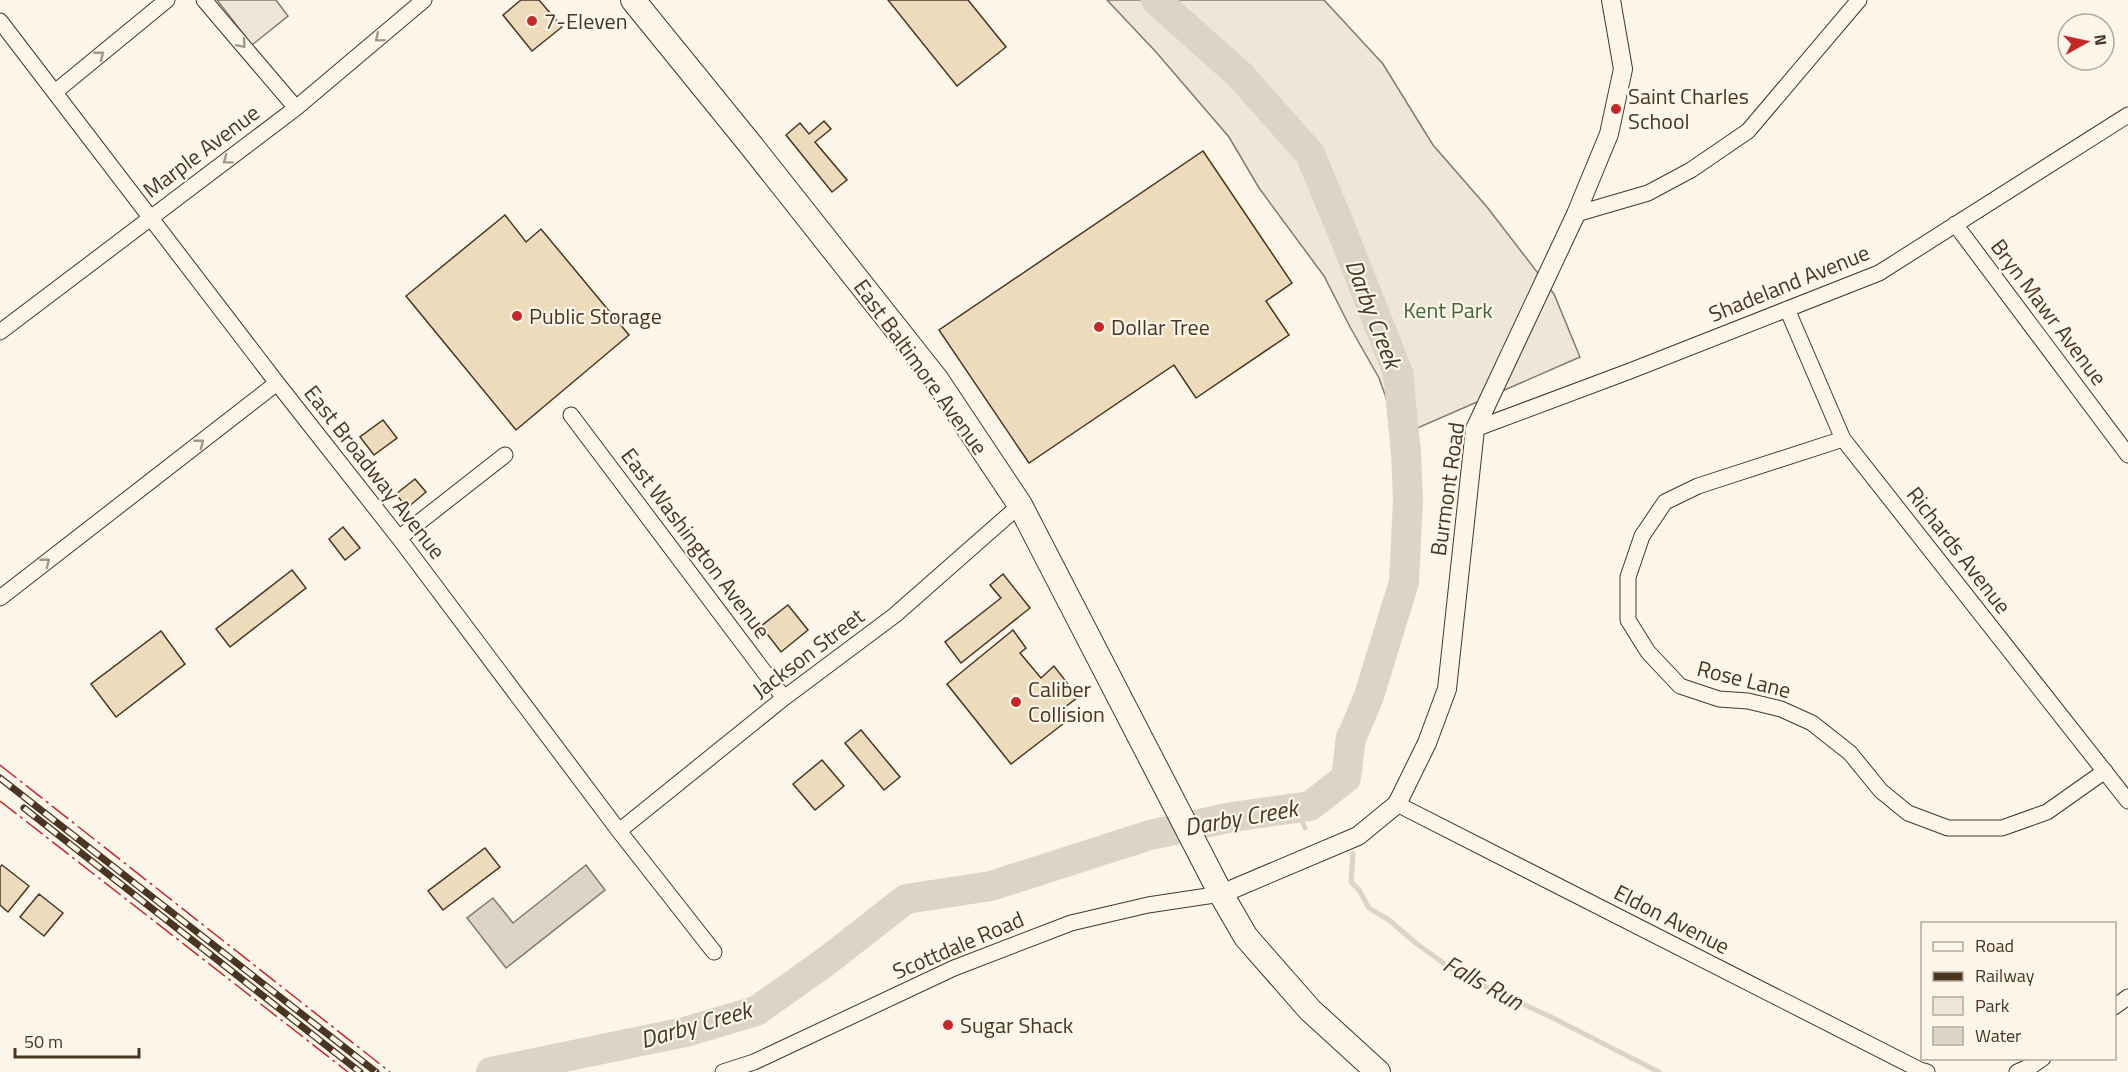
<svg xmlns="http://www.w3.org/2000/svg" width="2128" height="1072" font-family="'Titillium Web',sans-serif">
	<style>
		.green { fill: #ede6d9; stroke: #887966; stroke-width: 1.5 }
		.water { fill: #dcd4c6; stroke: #887966; stroke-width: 1.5 }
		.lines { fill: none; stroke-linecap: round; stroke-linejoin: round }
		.stream { stroke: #dcd4c6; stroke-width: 5 }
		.river { stroke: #dcd4c6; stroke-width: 30 }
		.building { fill: #ecdcbc; stroke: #4a3520; stroke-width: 1.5 }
		.minor-casing { stroke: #4a3520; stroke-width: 17 }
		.tertiary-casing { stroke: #4a3520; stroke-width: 20 }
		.primary-casing { stroke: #4a3520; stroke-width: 26 }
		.minor { stroke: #fbf6e9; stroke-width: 15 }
		.tertiary { stroke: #fbf6e9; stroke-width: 18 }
		.primary { stroke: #fbf6e9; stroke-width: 24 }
		.rail-casing { stroke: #4a3520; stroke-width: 7 }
		.rail { stroke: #fbf6e9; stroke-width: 4.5; stroke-dasharray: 14; stroke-linecap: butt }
		.power { stroke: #c62828; stroke-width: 1.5; stroke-dasharray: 21 4.5 3 4.5; stroke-linecap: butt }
		.oneway { stroke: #a29684 }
		.poi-dot { fill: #c62828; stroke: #fbf6e9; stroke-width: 2 }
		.labels { text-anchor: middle; stroke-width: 4.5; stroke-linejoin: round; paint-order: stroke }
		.poi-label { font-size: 22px; fill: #4a3520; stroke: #fbf6e9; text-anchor: start }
		.street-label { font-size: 22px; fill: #4a3520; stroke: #fbf6e9 }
		.park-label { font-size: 22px; fill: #436837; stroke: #fbf6e9 }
		.water-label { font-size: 24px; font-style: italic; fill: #4a3520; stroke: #fbf6e9 }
	</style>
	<rect width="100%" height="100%" fill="#fbf6e9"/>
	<!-- green -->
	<path class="green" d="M217,0h59l12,16 -36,29z
		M1107,0h217l59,64 50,81 54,62 67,87 26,63 -183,80 -3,-17 -15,-42 -29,-51 -26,-51 -65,-88 -30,-51 -73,-85z"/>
	<!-- water -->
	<path class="water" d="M586,865l19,25 -99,78 -39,-50 26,-20 20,25z"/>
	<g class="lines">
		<!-- stream -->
		<path class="stream" d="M1296,808l9,20
			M1353,853l-2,29 8,8 10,18 20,12 28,24 43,31 91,42 108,55"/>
		<!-- river -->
		<path class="river" d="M491,1072l194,-40 71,-21 68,-48 82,-64 85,-13 159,-51 82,-18 78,-11 36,-28 5,-41v2l18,-43 35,-114 4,-83 -2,-46 -8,-80 -58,-147 -30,-72 -69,-78 -85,-76"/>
	</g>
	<!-- building -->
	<path class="building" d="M521,0h18l23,27 -30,24 -29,-36z
		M888,0h80l38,47 -49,39z
		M824,121l7,8 -16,13 32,38 -15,12 -46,-57 14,-12 9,11z
		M1203,151l89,132 -26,18 23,34 -93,63 -22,-33 -145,98 -90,-133z
		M505,215l21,27 15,-13 88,106 -113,95 -110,-134z
		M383,420l14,18 -23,17 -14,-18z
		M415,479l11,13 -19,16 -11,-14z
		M343,527l17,21 -15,12 -16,-21z
		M292,570l14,18 -76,59 -14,-18z
		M1003,574l27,34 -69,55 -16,-21 56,-44 -11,-13z
		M788,605l20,25 -27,22 -20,-26z
		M1013,630l13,18 -6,5 21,25 13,-12 24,31 -14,11 8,9 -61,47 -64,-80z
		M161,631l24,33 -69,53 -25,-33z
		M861,730l39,47 -16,13 -39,-47z
		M822,760l22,26 -29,24 -22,-26z
		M485,848l15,19 -57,43 -15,-19z
		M2,865l27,21 -21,26 -8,-7v-38z
		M39,894l24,19 -19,23 -24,-19z"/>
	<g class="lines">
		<!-- minor casing -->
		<g class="minor-casing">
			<path id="minor" d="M204,0l92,108
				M0,21l277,362 122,155 220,293 95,121
				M55,92l112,-92
				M1576,214l72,-21 43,-23 57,-39 111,-131
				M1955,224l173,231
				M1787,309l56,130 285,362
				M0,332l296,-224 128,-108
				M571,415l213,283
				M1475,429l155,-58 249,-98 249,-158
				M1843,439l-145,47 -33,16 -23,34 -14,41v43l20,32 32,34 39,13 29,2 33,8 31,14 38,30 31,38 27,22 40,15h54l45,-16 58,-41
				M399,538l106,-83
				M0,598l277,-215
				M1397,804l523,266 7,2
				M619,831l165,-133 111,-83 125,-110
				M2114,1007l14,-10
				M723,1072l31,-10 200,-94 117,-45 77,-18 73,-11
				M2017,1072l16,-7 10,-7"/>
		</g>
		<!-- tertiary casing -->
		<g class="tertiary-casing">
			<path id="tertiary" d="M1221,894l137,-58 39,-32 30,-61 20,-54 28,-260 101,-215 33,-80 14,-65 -12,-69"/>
		</g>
		<!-- primary casing -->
		<g class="primary-casing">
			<path id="primary" d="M633,0l117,144 186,235 84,126 201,389 25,43 64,73 68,62"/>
		</g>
		<!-- minor -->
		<use href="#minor" class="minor"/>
		<!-- tertiary -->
		<use href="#tertiary" class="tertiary"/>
		<!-- primary -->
		<use href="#primary" class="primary"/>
		<!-- rail casing -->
		<g class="rail-casing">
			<path id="rail" d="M0,778l376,294
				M24,808l336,264"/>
		</g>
		<!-- rail -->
		<use href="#rail" class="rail"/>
		<!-- power -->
		<path class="power" d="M0,765l390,307
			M0,801l348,271"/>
	</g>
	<!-- one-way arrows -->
	<defs><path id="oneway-chevron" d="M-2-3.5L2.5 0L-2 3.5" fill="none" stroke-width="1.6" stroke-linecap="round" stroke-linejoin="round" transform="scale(1.5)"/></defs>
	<g class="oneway">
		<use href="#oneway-chevron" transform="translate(379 38) rotate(140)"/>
		<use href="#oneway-chevron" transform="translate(242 44) rotate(49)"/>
		<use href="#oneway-chevron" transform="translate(100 55) rotate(-39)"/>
		<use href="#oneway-chevron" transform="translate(227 160) rotate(143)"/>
		<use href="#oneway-chevron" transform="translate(200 443) rotate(-38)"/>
		<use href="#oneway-chevron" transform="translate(46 562) rotate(-38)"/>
	</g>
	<!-- markers -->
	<g class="poi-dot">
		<circle cx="532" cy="21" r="6"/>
		<circle cx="1616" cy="109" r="6"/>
		<circle cx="517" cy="316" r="6"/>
		<circle cx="1099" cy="327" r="6"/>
		<circle cx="1016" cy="702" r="6"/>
		<circle cx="948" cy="1025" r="6"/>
	</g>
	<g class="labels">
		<!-- poi labels -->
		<g class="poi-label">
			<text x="544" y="29">7-Eleven</text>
			<text x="1628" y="104">Saint Charles<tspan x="1628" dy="25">School</tspan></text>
			<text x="529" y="324">Public Storage</text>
			<text x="1111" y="335">Dollar Tree</text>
			<text x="1028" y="697">Caliber<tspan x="1028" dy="25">Collision</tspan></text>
			<text x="960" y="1033">Sugar Shack</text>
		</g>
		<!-- street labels -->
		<g class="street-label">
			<text transform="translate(201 151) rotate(-37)" y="8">Marple Avenue</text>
			<text transform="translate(1789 283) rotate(-22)" y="8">Shadeland Avenue</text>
			<text transform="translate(2049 312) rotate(53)" y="8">Bryn Mawr Avenue</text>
			<text transform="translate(921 367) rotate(54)" y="8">East Baltimore Avenue</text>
			<text transform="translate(375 472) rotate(52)" y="8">East Broadway Avenue</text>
			<text transform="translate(1447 489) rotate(-82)" y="8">Burmont Road</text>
			<text transform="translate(696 543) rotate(53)" y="8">East Washington Avenue</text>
			<text transform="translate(1959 550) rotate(52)" y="8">Richards Avenue</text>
			<text transform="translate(808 653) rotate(-37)" y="8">Jackson Street</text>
			<text transform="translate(1744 679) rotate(14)" y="8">Rose Lane</text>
			<text transform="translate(1672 919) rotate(27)" y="8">Eldon Avenue</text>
			<text transform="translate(958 945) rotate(-23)" y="8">Scottdale Road</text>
		</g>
		<!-- park labels -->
		<g class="park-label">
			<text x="1448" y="318">Kent Park</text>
		</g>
		<!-- water labels -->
		<g class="water-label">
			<text transform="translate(1373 314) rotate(69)" y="8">Darby Creek</text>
			<text transform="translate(1241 818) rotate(-10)" y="8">Darby Creek</text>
			<text transform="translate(1483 983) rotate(29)" y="8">Falls Run</text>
			<text transform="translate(696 1025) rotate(-16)" y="8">Darby Creek</text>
		</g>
	</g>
	<!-- legend -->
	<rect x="1921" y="922" width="195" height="138" fill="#fbf6e9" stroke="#b4a999" stroke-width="1.5"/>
	<rect x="1933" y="942" width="30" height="9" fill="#fbf6e9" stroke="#b4a999" stroke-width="1.5"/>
	<text x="1975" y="952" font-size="18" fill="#4a3520">Road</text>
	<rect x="1933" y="972" width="30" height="9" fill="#4a3520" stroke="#b4a999" stroke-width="1.5"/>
	<text x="1975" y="982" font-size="18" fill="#4a3520">Railway</text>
	<rect x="1933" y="997" width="30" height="18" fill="#ede6d9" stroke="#b4a999" stroke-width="1.5"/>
	<text x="1975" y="1012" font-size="18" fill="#4a3520">Park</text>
	<rect x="1933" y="1027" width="30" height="18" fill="#dcd4c6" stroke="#b4a999" stroke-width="1.5"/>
	<text x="1975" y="1042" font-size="18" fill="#4a3520">Water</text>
	<!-- north arrow -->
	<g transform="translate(2086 42) rotate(82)"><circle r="28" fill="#fbf6e9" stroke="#b4a999" stroke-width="1.5"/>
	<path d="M0-4.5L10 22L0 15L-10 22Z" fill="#c62828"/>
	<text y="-9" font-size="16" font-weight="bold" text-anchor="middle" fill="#4a3520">N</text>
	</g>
	<!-- scale -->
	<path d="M15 1048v9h124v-9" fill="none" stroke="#4a3520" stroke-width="3"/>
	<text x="24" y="1048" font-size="18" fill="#4a3520" stroke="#fbf6e9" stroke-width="4.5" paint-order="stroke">50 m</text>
</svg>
